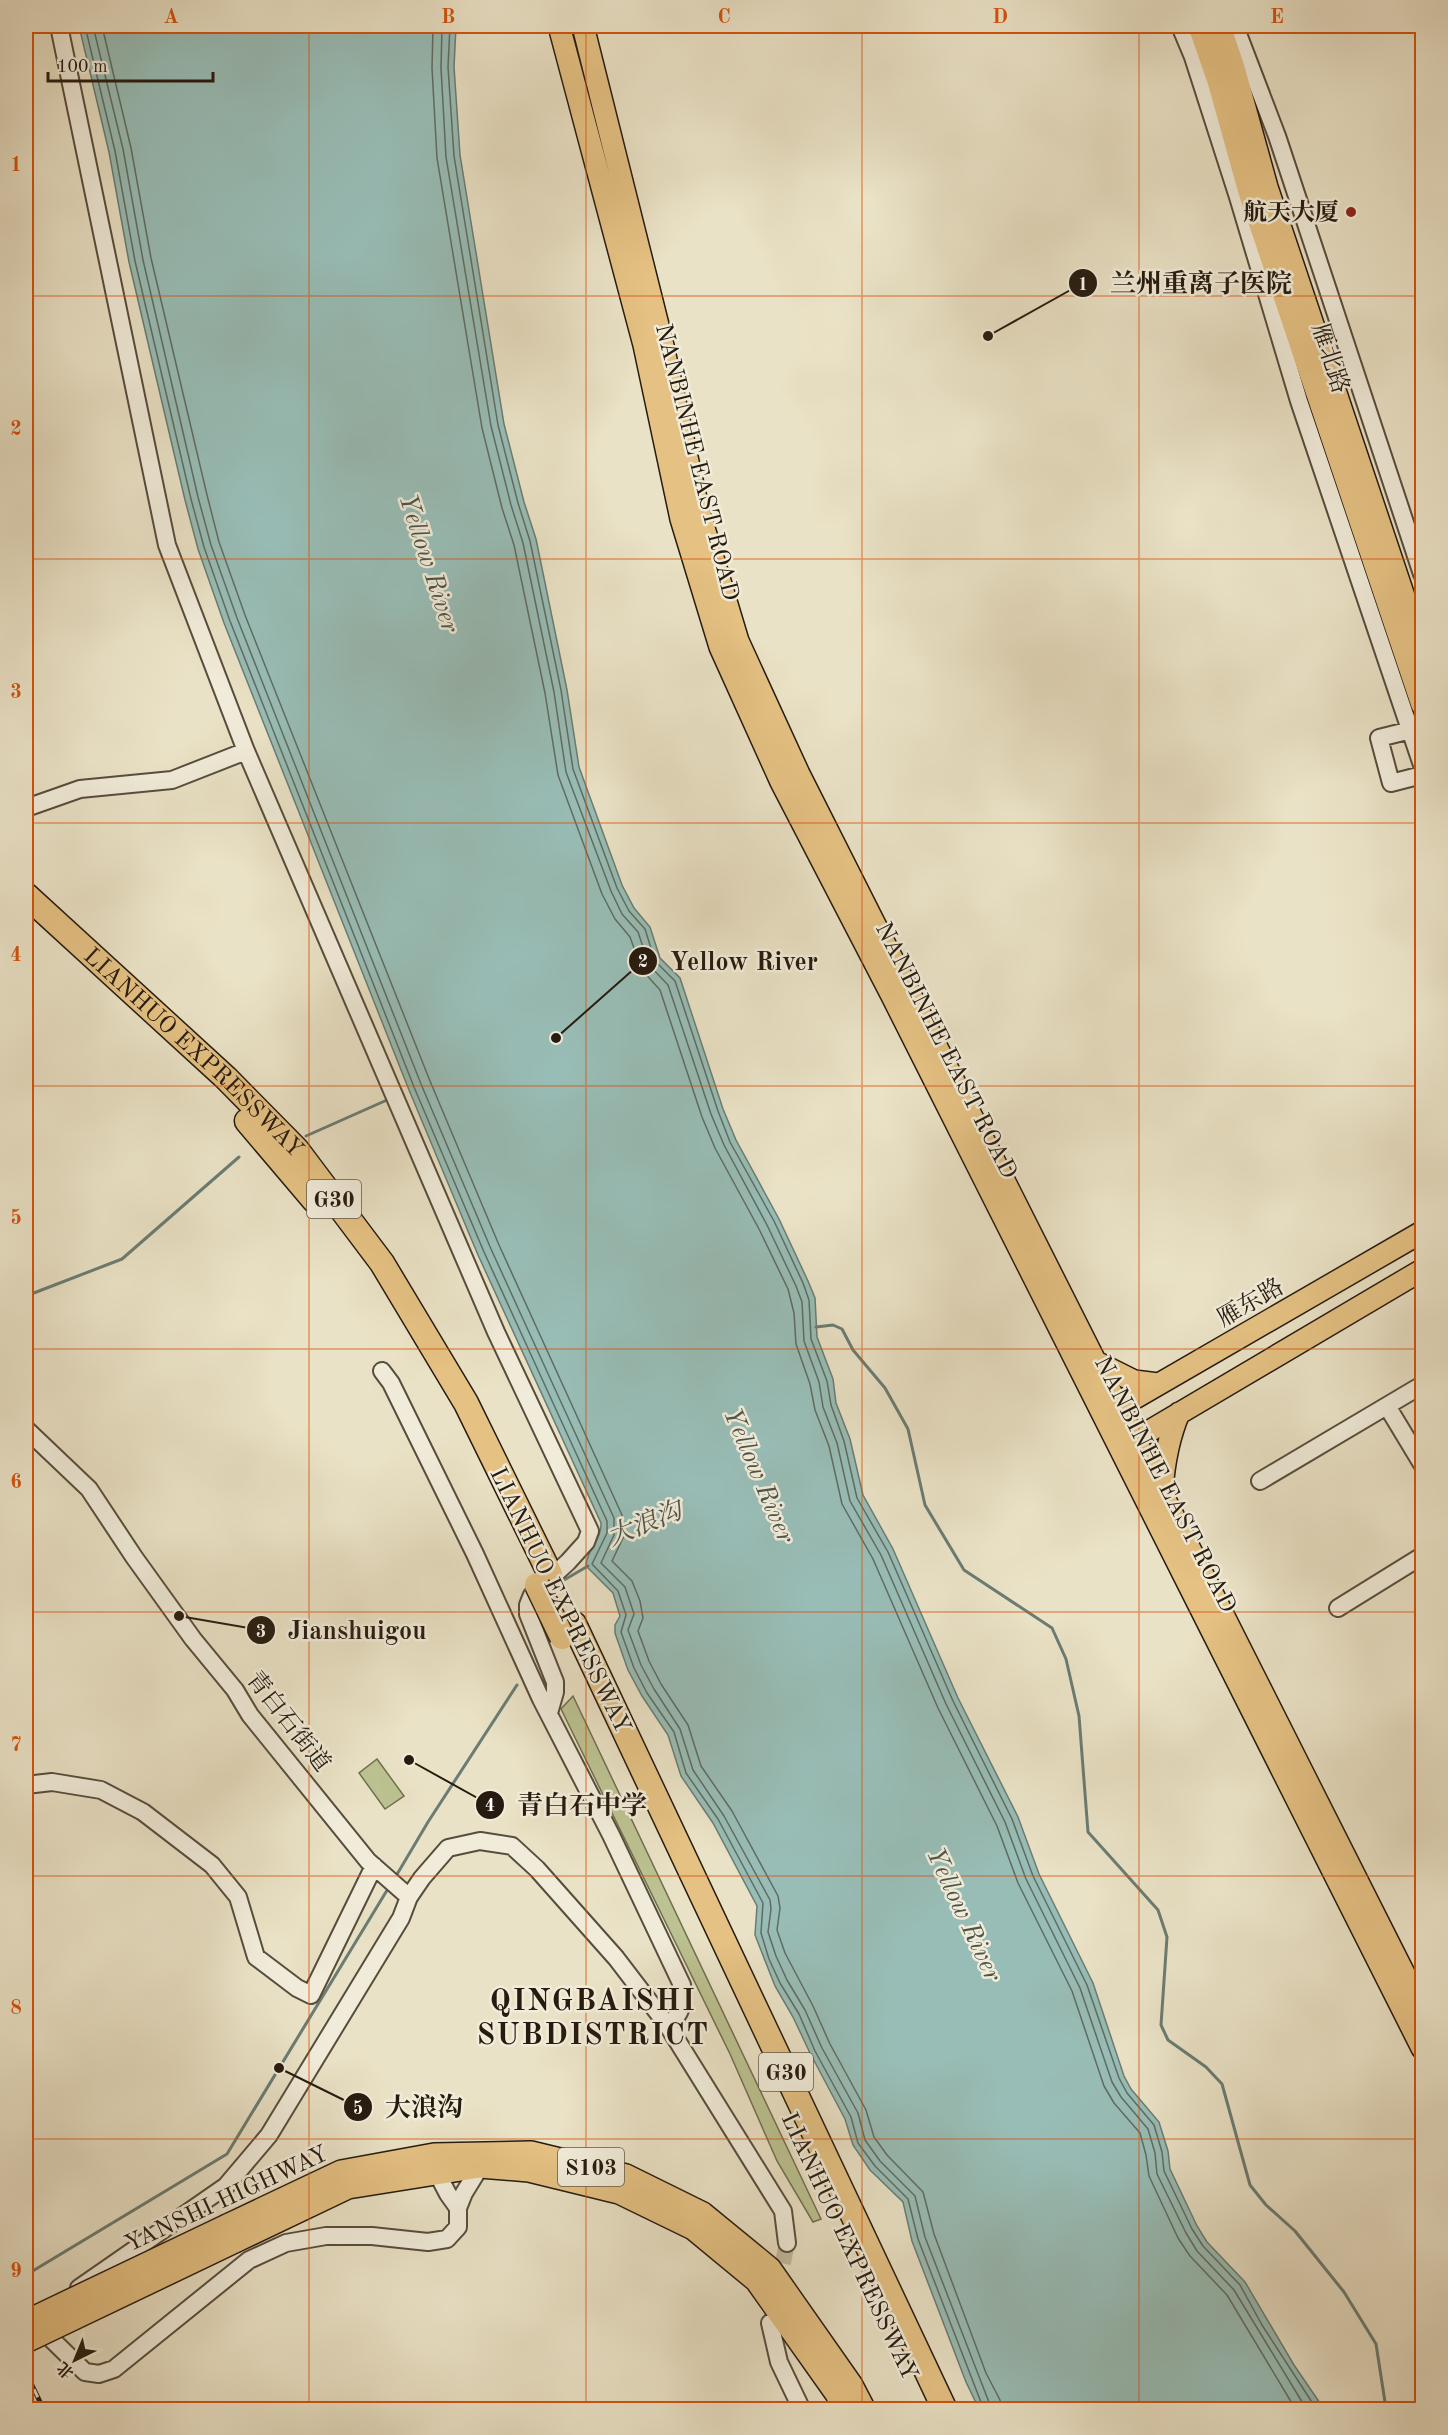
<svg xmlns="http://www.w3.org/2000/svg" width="1448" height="2435" font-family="'Old Standard TT','Noto Serif SC',serif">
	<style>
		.green { fill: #bcc291; stroke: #716e50; stroke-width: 1.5 }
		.water { fill: #98bdb6; stroke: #6a7c73; stroke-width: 1.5 }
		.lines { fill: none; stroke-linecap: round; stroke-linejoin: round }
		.shore { stroke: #5f6c62; stroke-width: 1.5 }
		.stream { stroke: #6a7c73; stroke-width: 3 }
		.minor-tunnel { stroke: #c3baa1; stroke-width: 16; stroke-dasharray: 16 8; stroke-linecap: butt }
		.minor-casing { stroke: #574d3d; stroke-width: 20 }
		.major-casing { stroke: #261b0f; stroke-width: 24 }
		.highway-casing { stroke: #261b0f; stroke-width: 27 }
		.minor { stroke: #f1ecda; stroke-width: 16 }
		.major { stroke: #e5c183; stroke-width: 21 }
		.highway { stroke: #e5c183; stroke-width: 24 }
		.rail-casing { stroke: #261b0f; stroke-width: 5 }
		.rail { stroke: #f1ecda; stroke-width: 3; stroke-dasharray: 9; stroke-linecap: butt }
		.major-bridge-casing { stroke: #261b0f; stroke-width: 24; stroke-linecap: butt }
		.highway-bridge-casing { stroke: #261b0f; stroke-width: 27; stroke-linecap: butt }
		.major-bridge { stroke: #e5c183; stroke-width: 21 }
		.highway-bridge { stroke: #e5c183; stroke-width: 24 }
		.grid { fill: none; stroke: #d5530c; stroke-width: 1.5; stroke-opacity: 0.55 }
		.poi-dot { fill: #8f2418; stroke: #f1ecda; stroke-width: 2 }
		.labels { text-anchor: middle; stroke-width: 5; stroke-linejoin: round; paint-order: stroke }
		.shield { fill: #f1ecda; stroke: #635a4c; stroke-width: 1.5 }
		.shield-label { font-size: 22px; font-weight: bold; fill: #261b0f }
		.poi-label { font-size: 24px; font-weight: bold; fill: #261b0f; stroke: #f1ecda; text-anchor: end }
		.street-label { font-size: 24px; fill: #261b0f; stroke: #f1ecda }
		.water-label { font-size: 26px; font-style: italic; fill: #4e5449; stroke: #f1ecda }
		.district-label { font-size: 30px; font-weight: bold; letter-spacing: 1.5px; fill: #261b0f; stroke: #f1ecda }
		.leader { fill: none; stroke: #261b0f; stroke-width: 2 }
		.callout-dot { fill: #261b0f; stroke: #f1ecda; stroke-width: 2 }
		.mark-label { font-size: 18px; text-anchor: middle; font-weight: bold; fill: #fff }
		.callout-label { font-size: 26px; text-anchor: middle; font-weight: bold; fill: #261b0f; stroke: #f1ecda; stroke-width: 5; stroke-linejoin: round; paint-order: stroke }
		.neatline { fill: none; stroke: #d5530c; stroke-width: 2 }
		.grid-label { font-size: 20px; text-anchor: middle; font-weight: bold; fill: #d5530c }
	</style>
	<rect width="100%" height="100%" fill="#eae2c6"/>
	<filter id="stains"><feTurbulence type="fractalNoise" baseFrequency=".00333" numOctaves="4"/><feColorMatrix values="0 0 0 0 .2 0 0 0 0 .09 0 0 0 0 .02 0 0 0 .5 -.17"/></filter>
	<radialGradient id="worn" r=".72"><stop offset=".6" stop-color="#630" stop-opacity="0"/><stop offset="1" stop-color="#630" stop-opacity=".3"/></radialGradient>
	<!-- green -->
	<path class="green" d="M573,1696l248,523 -8,3 -36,-61 -47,-107 -169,-345z
		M377,1759l27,37 -19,13 -26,-36z"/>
	<!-- water -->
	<path class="water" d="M79,26h377l-2,41 6,88 44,269 20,78 12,37 31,151 12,77 43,118 12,23 16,19 10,31 20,20 43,131 13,31 43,79 29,62 7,17 2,39 16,42 3,24 14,36 13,56 30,54 65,149 60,119 21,57 54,109 31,93 7,13 28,33 9,29 2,18 27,57 10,16 38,40 49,83 30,44h-345l-13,-27 -54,-141 -9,-39 -33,-32 -17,-25 -8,-26 -35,-66 -17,-36 -18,-31 -20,-51 2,-29 -44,-83 -32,-47 -13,-41 -26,-39 -14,-26 -13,-37v-8l5,-9 -7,-23 -27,-27c0,-16 16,-26 15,-43l-123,-268 -69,-165 -185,-467 -26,-74 -13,-49 -56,-238 -20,-110z"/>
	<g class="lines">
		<!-- shore -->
		<path class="shore" d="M85,26l30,125 20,110 56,238 13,48 26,74 184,466 70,165 123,269v12l-15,31 26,27 8,24 -5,17 13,36 13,25 27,39 12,41 32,46 45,84 -2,30 8,26 11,24 19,31 16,37 36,66 7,26 17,23 33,33 10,40 66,171
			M93,26l30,123 20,111 55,237 13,48 26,73 184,466 70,165 123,269v17l-13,28 24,24 9,27 -6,16 13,35 13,24 26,40 13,41 31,46 46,84 1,9 -3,23 8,24 11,24 18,30 17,38 36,65 7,27 15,21 35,35 10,41 67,173
			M102,26l29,122 20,110 56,237 12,47 26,73 185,466 69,164 123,270 2,21 -12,25 20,20 8,20 3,17 -5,13 11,30 12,23 27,41 13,41 31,45 46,85 2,12 -3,22 8,23 28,53 17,38 36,66 8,27 13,18 36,37 11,42 52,139 14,27 1,10
			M433,26l-1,42 5,90 45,270 20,80 12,37 31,148 13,82 44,119 13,25 15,18 12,33 18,20 42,127 13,31 44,81 29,60 6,24 2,31 14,40 5,26 14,36 13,58 31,55 65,149 59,118 21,57 54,108 32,95 10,17 26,30 6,22 3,21 29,62 12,18 37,39 69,115
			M442,26l-1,42 5,89 45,269 20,79 12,38 31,149 12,80 45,119 11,23 16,18 11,33 19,20 43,129 13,31 43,80 29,61 6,16 2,39 15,41 4,25 14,36 13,58 31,54 65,149 59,118 21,57 54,109 32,94 9,15 27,32 7,24 2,21 29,59 11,18 37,39 73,120
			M450,26l-2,41 6,89 44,269 20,78 12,38 31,149 12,79 44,119 12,23 16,18 10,32 20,20 43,130 12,31 44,79 29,62 6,17 2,39 16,42 4,24 13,36 13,57 31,54 65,149 59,118 21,57 54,109 32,93 8,15 27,32 8,27 2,19 28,58 11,17 37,39 22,40 55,85"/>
		<!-- stream -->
		<path class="stream" d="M306,1136l81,-36
			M26,1296l96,-37 117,-102
			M816,1327l17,-2 9,4 11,21 32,38 23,41 17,76 39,65 88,58 14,31 13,57 9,116 70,78 9,27 -6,88 7,15 38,27 16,17 28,101 16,20 29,26 49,61 32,52 9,58 8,8
			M564,1580l24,-14
			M396,1876l32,-54 89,-137
			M26,2275l201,-121 162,-267"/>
		<!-- minor-tunnel -->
		<path class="minor-tunnel" d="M778,2287l9,-44"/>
		<!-- minor casing -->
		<g class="minor-casing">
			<path id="minor" d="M59,26l108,519 79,206 250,581 94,199 -4,11 -18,20 -36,33 -4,10v9l27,68v10l-6,21
				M1180,26l13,31 45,140 61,204 123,364
				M1235,26l42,110 145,438
				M1411,730l-32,8 12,45 31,-8
				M26,808l54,-19 92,-9 74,-29
				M382,1371l9,12 84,171 66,145 70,136 71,150c3,18 -1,29 -14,41
				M1387,1406l35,58
				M26,1429l63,60 45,68 59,82 42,51 15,25 118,146 41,36
				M1260,1481l162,-96
				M1338,1608l84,-52
				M26,1785l26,-3 49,8 42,22 69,53 26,32 18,60 41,31 14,7 63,-129
				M437,2173l11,21 10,14 6,-15 16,-26
				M79,2288l147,-102 43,-51 132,-217 8,-21 13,-19 26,-30 32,-7 32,5 25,23 79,89 52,68 115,185 4,32
				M770,2323l9,39 23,48
				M38,2326l47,46 14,2 15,-5 135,-109 37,-17 40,-7h46l56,6 19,-3 11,-12v-19"/>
		</g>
		<!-- major casing -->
		<g class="major-casing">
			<path id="major" d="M559,26l85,319 37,174 39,128 61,135 111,214 530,1052
				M583,26l79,315 36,167 40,133 61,133 623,1235
				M1199,26l19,55 31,111 173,513
				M1220,26l14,42 33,119 155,463
				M1096,1362l38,19 24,3
				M1109,1413l313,-181
				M1124,1446l298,-176
				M1162,1490c2,-28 6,-51 17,-77
				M227,2225l114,-54 93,-17 97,-2 95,23 77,38 67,55 82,117 13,25
				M237,2241l111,-53 132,-21 49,4 90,22 74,36 63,52 80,113 8,16"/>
		</g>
		<!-- highway casing -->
		<g class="highway-casing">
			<g id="highway">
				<path id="s1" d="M26,895l200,183 71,72 85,113 84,140 84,171"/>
				<path d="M247,1121l67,79"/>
				<path d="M574,1624l371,786"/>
			</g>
		</g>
		<!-- minor -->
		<use href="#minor" class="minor"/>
		<!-- major -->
		<use href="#major" class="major"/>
		<!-- highway -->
		<use href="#highway" class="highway"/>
		<!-- rail casing -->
		<g class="rail-casing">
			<path id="rail" d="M26,2373l18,37
				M26,2398l6,12"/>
		</g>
		<!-- rail -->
		<use href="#rail" class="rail"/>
		<!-- major-bridge casing -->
		<g class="major-bridge-casing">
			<path id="major-bridge" d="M26,2321l201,-96
				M26,2342l211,-101"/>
		</g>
		<!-- highway-bridge casing -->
		<g class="highway-bridge-casing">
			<path id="highway-bridge" d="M537,1585l25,52"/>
		</g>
		<!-- major-bridge -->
		<use href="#major-bridge" class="major-bridge"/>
		<!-- highway-bridge -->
		<use href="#highway-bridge" class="highway-bridge"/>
	</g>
	<!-- grid -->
	<path class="grid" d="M309,26v2384M586,26v2384M862,26v2384M1139,26v2384M26,296h1396M26,559h1396M26,823h1396M26,1086h1396M26,1349h1396M26,1612h1396M26,1876h1396M26,2139h1396"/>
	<!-- markers -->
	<circle class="poi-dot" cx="1351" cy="212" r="6"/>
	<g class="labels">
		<!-- shield labels -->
		<g class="shield">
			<rect x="307" y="1180" width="54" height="38" rx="4.5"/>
			<rect x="759" y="2053" width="54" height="38" rx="4.5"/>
			<rect x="558" y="2148" width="66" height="38" rx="4.5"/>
		</g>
		<g class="shield-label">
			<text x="334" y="1207">G30</text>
			<text x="786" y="2080">G30</text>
			<text x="591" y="2175">S103</text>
		</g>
		<!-- poi labels -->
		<g class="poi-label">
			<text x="1339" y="220">航天大厦</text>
		</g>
		<!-- street labels -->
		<g class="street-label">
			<text transform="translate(1331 358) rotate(72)" y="8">雁北路</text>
			<text transform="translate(698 462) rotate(76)" y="8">NANBINHE EAST ROAD</text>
			<text transform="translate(947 1050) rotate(63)" y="8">NANBINHE EAST ROAD</text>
			<text dy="8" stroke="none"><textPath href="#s1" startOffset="230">LIANHUO EXPRESSWAY</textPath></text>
			<text transform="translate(1250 1302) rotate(-30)" y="8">雁东路</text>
			<text transform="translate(1166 1484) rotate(63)" y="8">NANBINHE EAST ROAD</text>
			<text transform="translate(561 1600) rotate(64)" y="8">LIANHUO EXPRESSWAY</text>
			<text transform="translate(289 1721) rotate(52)" y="8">青白石街道</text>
			<text transform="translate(226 2198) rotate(-25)" y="8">YANSHI HIGHWAY</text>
			<text transform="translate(850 2246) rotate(65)" y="8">LIANHUO EXPRESSWAY</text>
		</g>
		<!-- water labels -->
		<g class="water-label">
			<text transform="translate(430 563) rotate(72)" y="9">Yellow River</text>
			<text transform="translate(760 1475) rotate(67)" y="9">Yellow River</text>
			<text transform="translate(644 1523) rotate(-22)" y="9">大浪沟</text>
			<text transform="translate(965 1914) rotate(65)" y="9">Yellow River</text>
		</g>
		<!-- district labels -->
		<g class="district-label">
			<text x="593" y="2010">QINGBAISHI<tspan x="593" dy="34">SUBDISTRICT</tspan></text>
		</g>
	</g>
	<!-- callouts -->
	<path class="leader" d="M988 336L1083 283M556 1038L643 961M179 1616L261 1630M409 1760L490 1805M279 2068L358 2107"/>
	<g class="callout-dot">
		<circle cx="988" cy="336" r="6"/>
		<circle cx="556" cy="1038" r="6"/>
		<circle cx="179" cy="1616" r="6"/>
		<circle cx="409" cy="1760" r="6"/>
		<circle cx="279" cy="2068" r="6"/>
		<circle cx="1083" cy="283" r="15"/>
		<circle cx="643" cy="961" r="15"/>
		<circle cx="261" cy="1630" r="15"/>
		<circle cx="490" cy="1805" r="15"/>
		<circle cx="358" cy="2107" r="15"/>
	</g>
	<g class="mark-label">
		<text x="1083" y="290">1</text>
		<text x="643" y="967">2</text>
		<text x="261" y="1637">3</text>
		<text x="490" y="1811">4</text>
		<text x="358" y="2114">5</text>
	</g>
	<g class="callout-label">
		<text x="1201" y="292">兰州重离子医院</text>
		<text x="744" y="970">Yellow River</text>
		<text x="357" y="1639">Jianshuigou</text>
		<text x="582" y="1814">青白石中学</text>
		<text x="424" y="2116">大浪沟</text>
	</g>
	<!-- margin -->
	<rect width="1448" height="2435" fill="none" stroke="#eae2c6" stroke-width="66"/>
	<!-- north arrow -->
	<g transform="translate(75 2360) rotate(223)" stroke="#f1ecda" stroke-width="4.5" paint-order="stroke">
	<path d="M0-4.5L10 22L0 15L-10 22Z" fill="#261b0f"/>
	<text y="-9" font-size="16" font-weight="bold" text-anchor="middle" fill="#261b0f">北</text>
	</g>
	<!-- scale -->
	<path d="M48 72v9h165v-9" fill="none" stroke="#261b0f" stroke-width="3"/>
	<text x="57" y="72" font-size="18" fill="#261b0f" stroke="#f1ecda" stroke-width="4.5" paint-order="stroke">100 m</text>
	<rect x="33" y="33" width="1382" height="2369" class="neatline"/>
	<g class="grid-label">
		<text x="171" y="23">A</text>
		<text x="448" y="23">B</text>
		<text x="724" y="23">C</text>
		<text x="1000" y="23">D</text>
		<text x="1277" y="23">E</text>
		<text x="16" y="171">1</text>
		<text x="16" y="435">2</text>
		<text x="16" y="698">3</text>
		<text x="16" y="961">4</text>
		<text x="16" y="1224">5</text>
		<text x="16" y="1488">6</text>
		<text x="16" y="1751">7</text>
		<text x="16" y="2014">8</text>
		<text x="16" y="2277">9</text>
	</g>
	<rect width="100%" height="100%" filter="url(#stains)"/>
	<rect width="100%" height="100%" fill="url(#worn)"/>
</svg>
